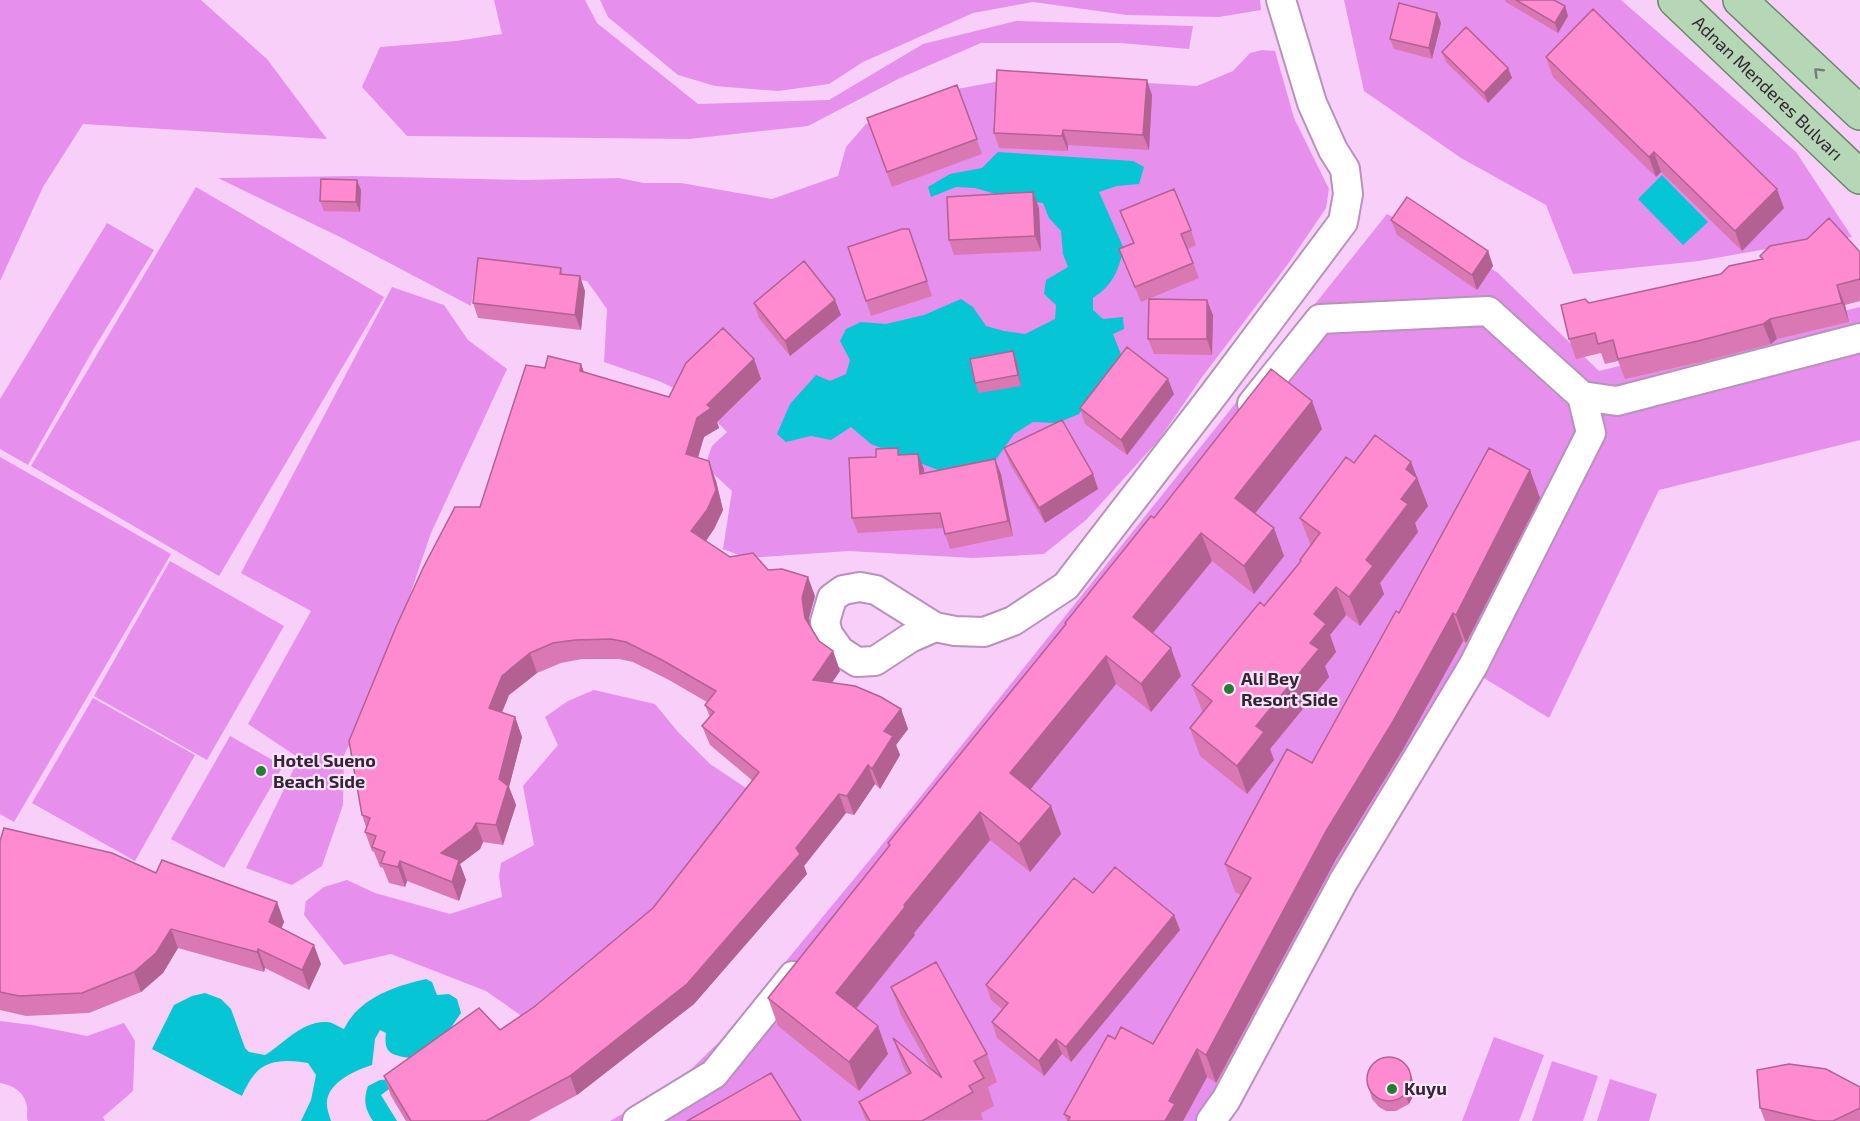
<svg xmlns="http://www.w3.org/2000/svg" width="1860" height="1121" font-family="'Exo 2',sans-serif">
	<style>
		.green { fill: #e68fec }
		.water { fill: #06c5d4 }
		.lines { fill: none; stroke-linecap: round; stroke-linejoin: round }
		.minor-casing { stroke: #b892ba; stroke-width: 32 }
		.major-casing { stroke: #698769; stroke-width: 36 }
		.minor { stroke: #fff; stroke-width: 28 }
		.major { stroke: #b6d7b6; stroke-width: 33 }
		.wall { fill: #da78b3 }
		.shaded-wall { fill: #b26192 }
		.building { fill: #fe8bd0; stroke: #b26192; stroke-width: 1.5 }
		.oneway { stroke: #757e75 }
		.poi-dot { fill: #237e2e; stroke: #fbe3fc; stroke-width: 2 }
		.labels { text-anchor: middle; stroke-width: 4.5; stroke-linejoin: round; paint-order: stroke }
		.street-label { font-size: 18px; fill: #342534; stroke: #fbe3fc }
		.poi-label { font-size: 18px; font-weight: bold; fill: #342534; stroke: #fbe3fc; text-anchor: start }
	</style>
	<rect width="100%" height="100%" fill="#f8cff9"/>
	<!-- green -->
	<path class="green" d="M0,0h201l66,59 60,80 -244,-15 -40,63 -43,94z
		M494,0h91l12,23 101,81 131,-4 94,-56 93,-23 177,5 -4,23 -68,-6h-140l-81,35 -92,48 -119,13 -282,-3 -45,-49 18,-40 76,-6 46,-7z
		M600,0h660l1,10 -42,7 -92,-2 -94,-13 -60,11 -110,49 -34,22 -51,7 -63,-5 -37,-11 -70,-58z
		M1344,0h277l175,152 56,85 -58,7 -95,17 -126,13 -27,-69 -85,-47 -97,-67z
		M1262,50l13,1 19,67 35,71 -3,19 -38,56 -86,113 -44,64 -72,79 -42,34 -71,4 -124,-7 -102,7 -24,-9 9,-58 -27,-25 7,-20 15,-14 -33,-34 -35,-17 -55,-19 3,-53 -20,-28 -110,-14 -6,39 -131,-69 -122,-59 135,-2 172,4 94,-2 25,5h37l91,16 66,-23 8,-29 20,-23 86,-34 48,-9 82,-2 115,7 36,-15 17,-18z
		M196,187l188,110 -165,279 -188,-110z
		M1387,214l110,58 102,99 261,-64v133l-201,50 -110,228 -83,-51 -266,454h-590l67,-38 43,-42 153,-185z
		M107,223l47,27 -61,100 -65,115 -28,-16v-50z
		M392,287l52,18 24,35 39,29 -76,164 -51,150 -36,72 -1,50 -21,61 -30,19 -46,-17 53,-110 -51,-34 63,-113 -70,-38z
		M0,457l171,97 -157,268 -14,-8z
		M170,561l114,65 -77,134 -113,-64z
		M594,690l61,14 23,28 32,32 45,30 -114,135 -118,88 -37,-26 -95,-37 -47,11 -40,-50 2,-14 18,-14 23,-7 28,13 75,21 52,-17 -3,-21 2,-13 33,-18 -11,-59 35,-41 -13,-28 23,-16z
		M93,698l102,57 -60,106 -103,-58z
		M230,736l53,30 -59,102 -53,-29z
		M0,1021l32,4 55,11 37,-13 11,18 -2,50 -30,26 2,4h-77c-2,-5 0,-8 -1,-14 -2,-15 -14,-22 -27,-24z
		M1494,1037l50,18 -25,66h-57z
		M1552,1061l46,15 -15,45h-51z
		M1610,1079l47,15 -8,27h-52z"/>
	<!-- water -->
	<path class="water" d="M998,152l135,9 11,6 -5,17 -22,2 -18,6 25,57c-7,23 -10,35 -31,49v12l10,9 20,-2 1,12 -11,5 9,23 -43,57 -22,9 -24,-1 -19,12 -24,34 -21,-4 -31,6 -67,-26 -20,-17 -20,13 -20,-4 -25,6 -9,-8 13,-30 26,-29 14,6 16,-7 4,-14 -10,-19 6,-12 15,-7 25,2 38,-9 37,-16 12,8 13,19 18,5 21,3 30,-15 1,-14 -12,-11 2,-14 22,-13 -5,-13 -2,-23 -12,-13 -6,-15 -30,-4 -38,-11 -19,-1 -25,10 -3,-10 22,-13 32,-6z
		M1662,175l46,47 -25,23 -45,-46z
		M426,979l6,3 5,13 12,-1 8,5 4,14 -11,16 -40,29c-17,-3 -27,-4 -24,-25l-6,-3 -5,9 -3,26c-16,5 -43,17 -45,36 -1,6 2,14 4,20h-30l10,-21 5,-25 -8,-12c-19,-3 -41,-5 -54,12 -5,6 -9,14 -12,21l-90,-47 22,-44 18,-9 13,-3 16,6 10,10 14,39 4,4 16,3c18,-11 38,-35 62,-33 5,0 12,5 17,7 15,-31 51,-43 82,-50z
		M404,1078l-23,17 16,26h-24c-8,-12 -10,-21 -5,-35l12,-6z"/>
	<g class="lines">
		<!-- minor casing -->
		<g class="minor-casing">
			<path id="minor" d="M1252,404l68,-85 168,-8 94,85 35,5 243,-63
				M935,627l-25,11 -35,23 -18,1 -17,-11 -12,-17 -3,-12 7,-24 11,-8 17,-3 16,3 59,37 20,4 29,1 29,-11 53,-35 148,-192 129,-172 5,-28 -3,-25 -12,-19 -21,-47 -31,-103
				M637,1121l77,-47 79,-98
				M1211,1121l15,-21 117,-218 130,-216 118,-233 -9,-37"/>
		</g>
		<!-- major casing -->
		<g class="major-casing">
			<g id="major">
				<path id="s1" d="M1675,0l185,177"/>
				<path d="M1740,0l120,113"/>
			</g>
		</g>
		<!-- minor -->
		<use href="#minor" class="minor"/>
		<!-- major -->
		<use href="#major" class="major"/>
	</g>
	<!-- wall -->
	<path class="wall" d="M1505,0h49l11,6 3,10 -10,17 -52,-31z
		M1437,13l4,10 -9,36 -38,-10 -4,-10z
		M1442,52l66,16 4,10 -24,25 -42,-41z
		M1546,57l238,151 -42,43 -81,-79 -5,5 -103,-100z
		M957,85l25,69 -90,33 -25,-69z
		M1152,95l-3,55 -81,-5v6l-69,-3 -5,-15z
		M361,190l-1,22 -36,-1 -4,-10z
		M1033,192l6,16 2,43 -87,4 -5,-15z
		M1120,211l71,19 5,15 -8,4 11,29 -58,24 -22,-53 14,-6z
		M1391,220l97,31 5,15 -16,24 -80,-55z
		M915,244l17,52 -61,20 -5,-15z
		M1860,252v49l-15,4 4,17 -72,17 -6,5 -66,17 -80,18 -7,-18 -13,3 -4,-11 -25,6 -7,-20 20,-36 132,-29 40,-15 -1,-3z
		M561,268l2,6 22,17 -4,39 -103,-12 -5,-15z
		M754,303l87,12 -51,41 -31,-38z
		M1213,315l-1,40 -58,-1 -6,-15z
		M1013,351l4,11 4,24 -42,7 -4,-10z
		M754,359l7,20 -44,43 2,6 -15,9 -6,21 18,23 7,29 -9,19 -8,12 24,16 38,13 47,26 -6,22 1,9 9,14 14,10 7,20 -8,12 69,26 7,20 -12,16 4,10 -20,34 -5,-5 -21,31 -8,-2 -42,53 3,8 -113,130 -117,91 -48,26h-123l-15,-25 -7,-20 116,-46 34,-23 119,-99 100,-127 -43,-36 -8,-19 8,-9 -5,-12 2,-3 -38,-22 -36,-18 -14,-3h-37l-21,4 -24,10 -28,22 -7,17 13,5 7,20 -13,50 7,18 -13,40 -20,-3 -3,7 -20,15 6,16 -7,21 -52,-20 -2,6 -16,-4 -6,-15 -3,-1 -6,-15 -2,-1 -7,-19 1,-5 -4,-12 118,-308 104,-135 85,25z
		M1174,394l-47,61 -42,-31 -5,-16z
		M1312,401l10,28 -67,84 29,43 -30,38 -42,-33 -59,72 28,43 -30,36 -35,-28 -86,105 21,17 10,28 -31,38 -40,-32 -76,93 1,2 -59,74 32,45 -29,37 -81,-65 -10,-28 121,-152 -1,-3 177,-218v-2l89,-105z
		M1004,448l89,26 5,15 -53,34 -35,-59z
		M900,455l24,14v4l77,1 12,62 -63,13 -7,-21 -85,5 -6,-15z
		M1411,462l17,44 -13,17 3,9 -38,51 4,11 -24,32 -14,-11 -16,20 6,17 -11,14 4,11 -59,72 4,11 -27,34 -47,-38 -10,-28 13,-15 -11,-28 72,-79 36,-44v-2l11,-14 -11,-28 54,-55z
		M1530,470l10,28 -74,145 -3,-2 -61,110 -66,108 -120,224 -9,-6 -24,44h-116l-3,-7 51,-75 38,5 88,-149 -6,-3 -10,-28 87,-101 87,-150z
		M0,841l277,61 7,20 -3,6 40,36 -12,26 -44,-22 -1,4 -86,-24 -15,25 -22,19 -52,21 -63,3 -26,-6z
		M1093,893l81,22 6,15 -109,132 -9,-8 -18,22 -47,-38 -5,-16 10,-13 -11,-9 -5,-15z
		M891,987l96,67 10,28 -9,5 6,19 -13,7 2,7 -117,1 -7,-19 49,-27 -5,-9 -10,-28 38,31 -30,-54z
		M1411,1076l4,10 -1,8 -5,10 -13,7h-10l-7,-4 -7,-8 -3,-11z
		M1860,1087v34h-95l-5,-13z"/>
	<!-- shaded-wall -->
	<path class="shaded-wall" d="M1565,6l3,10 -10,17 -3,-10z
		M1437,13l4,10 -9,36 -3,-11z
		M1508,68l4,10 -24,25 -4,-10z
		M1147,80l5,15 -3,55 -6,-15z
		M1063,130l5,15v6l-6,-15z
		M1654,152l7,20 -5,5 -7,-20z
		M357,180l4,10 -1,22 -4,-10z
		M1777,189l7,19 -42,43 -7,-20z
		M1033,192l6,16 2,43 -6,-15z
		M1488,251l5,15 -16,24 -5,-15z
		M580,276l5,15 -4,39 -6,-15z
		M1837,285l8,20 4,17 -7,-19z
		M835,300l6,15 -51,41 -5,-15z
		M1207,300l6,15 -1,40 -5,-16z
		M1770,319l7,20 -6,5 -8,-20z
		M1013,351l4,11 4,24 -3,-11z
		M754,359l7,20 -44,43 2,6 -15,9 -11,36 -7,-19 11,-36 10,-13z
		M581,364l7,19 -8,-12z
		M1168,379l6,15 -47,61 -6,-15z
		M1312,401l10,28 -77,97 -10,-28z
		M918,454l6,15 1,21 -5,-16z
		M995,459l6,15 12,62 -5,-15z
		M709,461l7,20 7,29 -9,19 -15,22 -8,-20z
		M1411,462l17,44 -13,17 3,9 -38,51 4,11 -24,32 -11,-29 17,-37 35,-61 5,-30z
		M1530,470l10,28 -74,145 -10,-28z
		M1093,474l5,15 -53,34 -6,-15z
		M1274,528l10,28 -30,38 -10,-28z
		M1201,533l11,28 -69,84 -10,-28z
		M808,577l7,19 -6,22 3,20 -7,-20 -3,-20z
		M1336,587l10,28 -16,20 6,17 -11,14 4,11 -59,72 4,11 -27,34 -10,-28 19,-40 54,-83 4,-29z
		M1453,613l10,28 -61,110 -66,108 -120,224 -10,-28 120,-224z
		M1171,648l10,28 -30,36 -10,-28z
		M833,651l7,20 -20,28 -7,-19z
		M530,653l7,20 -28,22 -13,32 -7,-19 13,-32z
		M1106,656l10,28 -95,117 -11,-28z
		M901,709l7,20 -12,16 4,10 -20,34 -8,-20 12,-38z
		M515,717l7,20 -13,50 7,18 -13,40 -7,-20 3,-46z
		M868,765l7,19 -21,31 -7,-19z
		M839,794l7,19 -42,53 3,8 -113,130 -117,91 -7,-19 226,-228z
		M1051,806l10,28 -31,38 -11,-28z
		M980,812l10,28 -76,93 1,2 -69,86 -10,-28 68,-88z
		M476,823l7,19 -3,7 -20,15 6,16 -7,21 -18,-48z
		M400,861l7,20 -2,6 -7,-20z
		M277,902l7,20 -8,20 -7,-20z
		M1174,915l6,15 -109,132 -5,-15z
		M171,929l7,19 -15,25 -22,19 -7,-20z
		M314,945l7,19 -12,26 -7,-20z
		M258,949l7,19 -1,4 -7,-20z
		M878,1026l10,28 -29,37 -10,-29z
		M1056,1039l6,15 -18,22 -5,-15z
		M1197,1049l10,28 -24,44h-18l4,-20z
		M1411,1076l4,10 -1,8 -5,10 -4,-10z"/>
	<!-- building -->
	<path class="building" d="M1516,0h38l11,6 -10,17z
		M1399,3l38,10 -8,35 -39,-9z
		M1593,9l184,180 -42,42 -81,-79 -5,5 -103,-100z
		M1466,27l42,41 -24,25 -42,-41z
		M997,70l150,10 -4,55 -80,-5 -1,6 -68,-3z
		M957,85l20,54 -90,33 -20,-54z
		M321,179l36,1 -1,22 -36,-1z
		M1174,189l17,41 -10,4 12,29 -58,24 -16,-38 15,-6 -14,-32z
		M1033,192l2,44 -86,4 -2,-43z
		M1407,197l81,54 -16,24 -81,-55z
		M1829,218l31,34v27l-23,6 5,18 -72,16 -7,5 -65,17 -80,18 -5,-19 -15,4 -3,-11 -26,6 -8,-34 24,-6 4,4 132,-29 8,-8 34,-7 -3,-3 10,-10 37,-7z
		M902,229h7l18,52 -61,20 -18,-54z
		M478,258l83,10 -1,6 20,2 -5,39 -102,-12z
		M804,261l31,39 -50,41 -31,-38z
		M1149,299l58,1v39h-59z
		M723,328l31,31 -47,46 4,3 -14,10 -11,36 23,7 7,29 -9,20 -16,21 39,26 23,-4 15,17 14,-1 26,8 -6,21 3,20 14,23 14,10 -20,29 42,6 26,11 20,12 -17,22 9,5 -21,33 -4,-4 -21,31 -8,-2 -43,54 4,6 -113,130 -117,92 -84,45h-75l-27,-45 95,-68 21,22 34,-23 119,-99 106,-136 -57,-46 12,-14 -9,-7 11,-14 -54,-31 -36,-18 -15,-3 -36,1 -22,3 -23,10 -28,23 -13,32 26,9 -16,62 9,7 -12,39 -20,-2 -4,7 -31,23 18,7 -7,22 -52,-21 -2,6 -17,-4 4,-11 -13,-5 4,-11 -11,-4 5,-14 -8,-3 -13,-74 47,-114 27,-59 32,-61h25l46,-142 19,3 3,-12 33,8 -1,7 89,26 17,-34z
		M1127,347l41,32 -47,61 -41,-32z
		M1013,351l5,24 -43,8 -5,-24z
		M1271,369l41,32 -77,97 39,30 -30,38 -43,-33 -68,84 38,31 -30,36 -35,-28 -96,117 41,33 -32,38 -39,-32 -76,93 1,2 -69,86 42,33 -29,36 -81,-64 122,-153 -2,-2 178,-219 -1,-1 86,-107 3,2z
		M1062,420l31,54 -54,34 -35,-60z
		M1375,435l36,27 -5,7 11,9 -16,21 7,5 -42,56 7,6 -24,31 -13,-10 -22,27 12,10 -16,19 9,6 -63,77 8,6 -27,34 -47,-38 22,-27 -20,-16 68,-83 4,4 37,-45 -1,-1 20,-27 -20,-15 46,-61 8,6z
		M898,448v7l20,-1 2,20 75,-15 13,62 -63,13 -5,-21 -88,5 -3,-60 27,-1v-8z
		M1489,448l41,22 -74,145 -3,-2 -61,110 -66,108 -120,224 -9,-6 -28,52 6,3 -10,17h-97l2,-4 -6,-3 44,-79 7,4 6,-12 32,17 98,-166 -26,-14 62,-115 25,14 84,-152 3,2z
		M4,828l108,25 44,20 6,-13 115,42 -8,20 45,23 -12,25 -44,-21 -1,3 -86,-23 -15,24 -22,19 -52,21 -63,3 -19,-4v-151z
		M1115,867l59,48 -108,132 -10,-8 -17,22 -47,-39 16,-19 -22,-18 88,-107 19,15z
		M936,962l51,92 -13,7 10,17 -15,8 4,6 -51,29h-52l-11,-19 52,-29 -18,-35 49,40 -51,-91z
		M1367 1079a22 22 0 1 1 44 0a22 22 0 1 1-44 0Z
		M1789,1064l37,5 34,18v21l-27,13h-17l-56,-13 -3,-38z
		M771,1073l30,48h-114z"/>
	<!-- one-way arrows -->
	<defs><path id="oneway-chevron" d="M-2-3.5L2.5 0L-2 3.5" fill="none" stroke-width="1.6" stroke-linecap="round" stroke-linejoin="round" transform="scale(1.5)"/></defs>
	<use class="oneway" href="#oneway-chevron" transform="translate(1818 72) rotate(-136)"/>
	<!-- markers -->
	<g class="poi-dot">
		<circle cx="1229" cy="689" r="6"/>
		<circle cx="261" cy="771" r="6"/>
		<circle cx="1392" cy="1089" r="6"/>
	</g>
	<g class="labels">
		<!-- street labels -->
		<g class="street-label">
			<text dy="6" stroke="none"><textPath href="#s1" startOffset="128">Adnan Menderes Bulvarı</textPath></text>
		</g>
		<!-- poi labels -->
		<g class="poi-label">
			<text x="1241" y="685">Ali Bey<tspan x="1241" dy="21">Resort Side</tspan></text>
			<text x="273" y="767">Hotel Sueno<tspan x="273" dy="21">Beach Side</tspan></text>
			<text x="1404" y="1095">Kuyu</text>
		</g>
	</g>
</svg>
